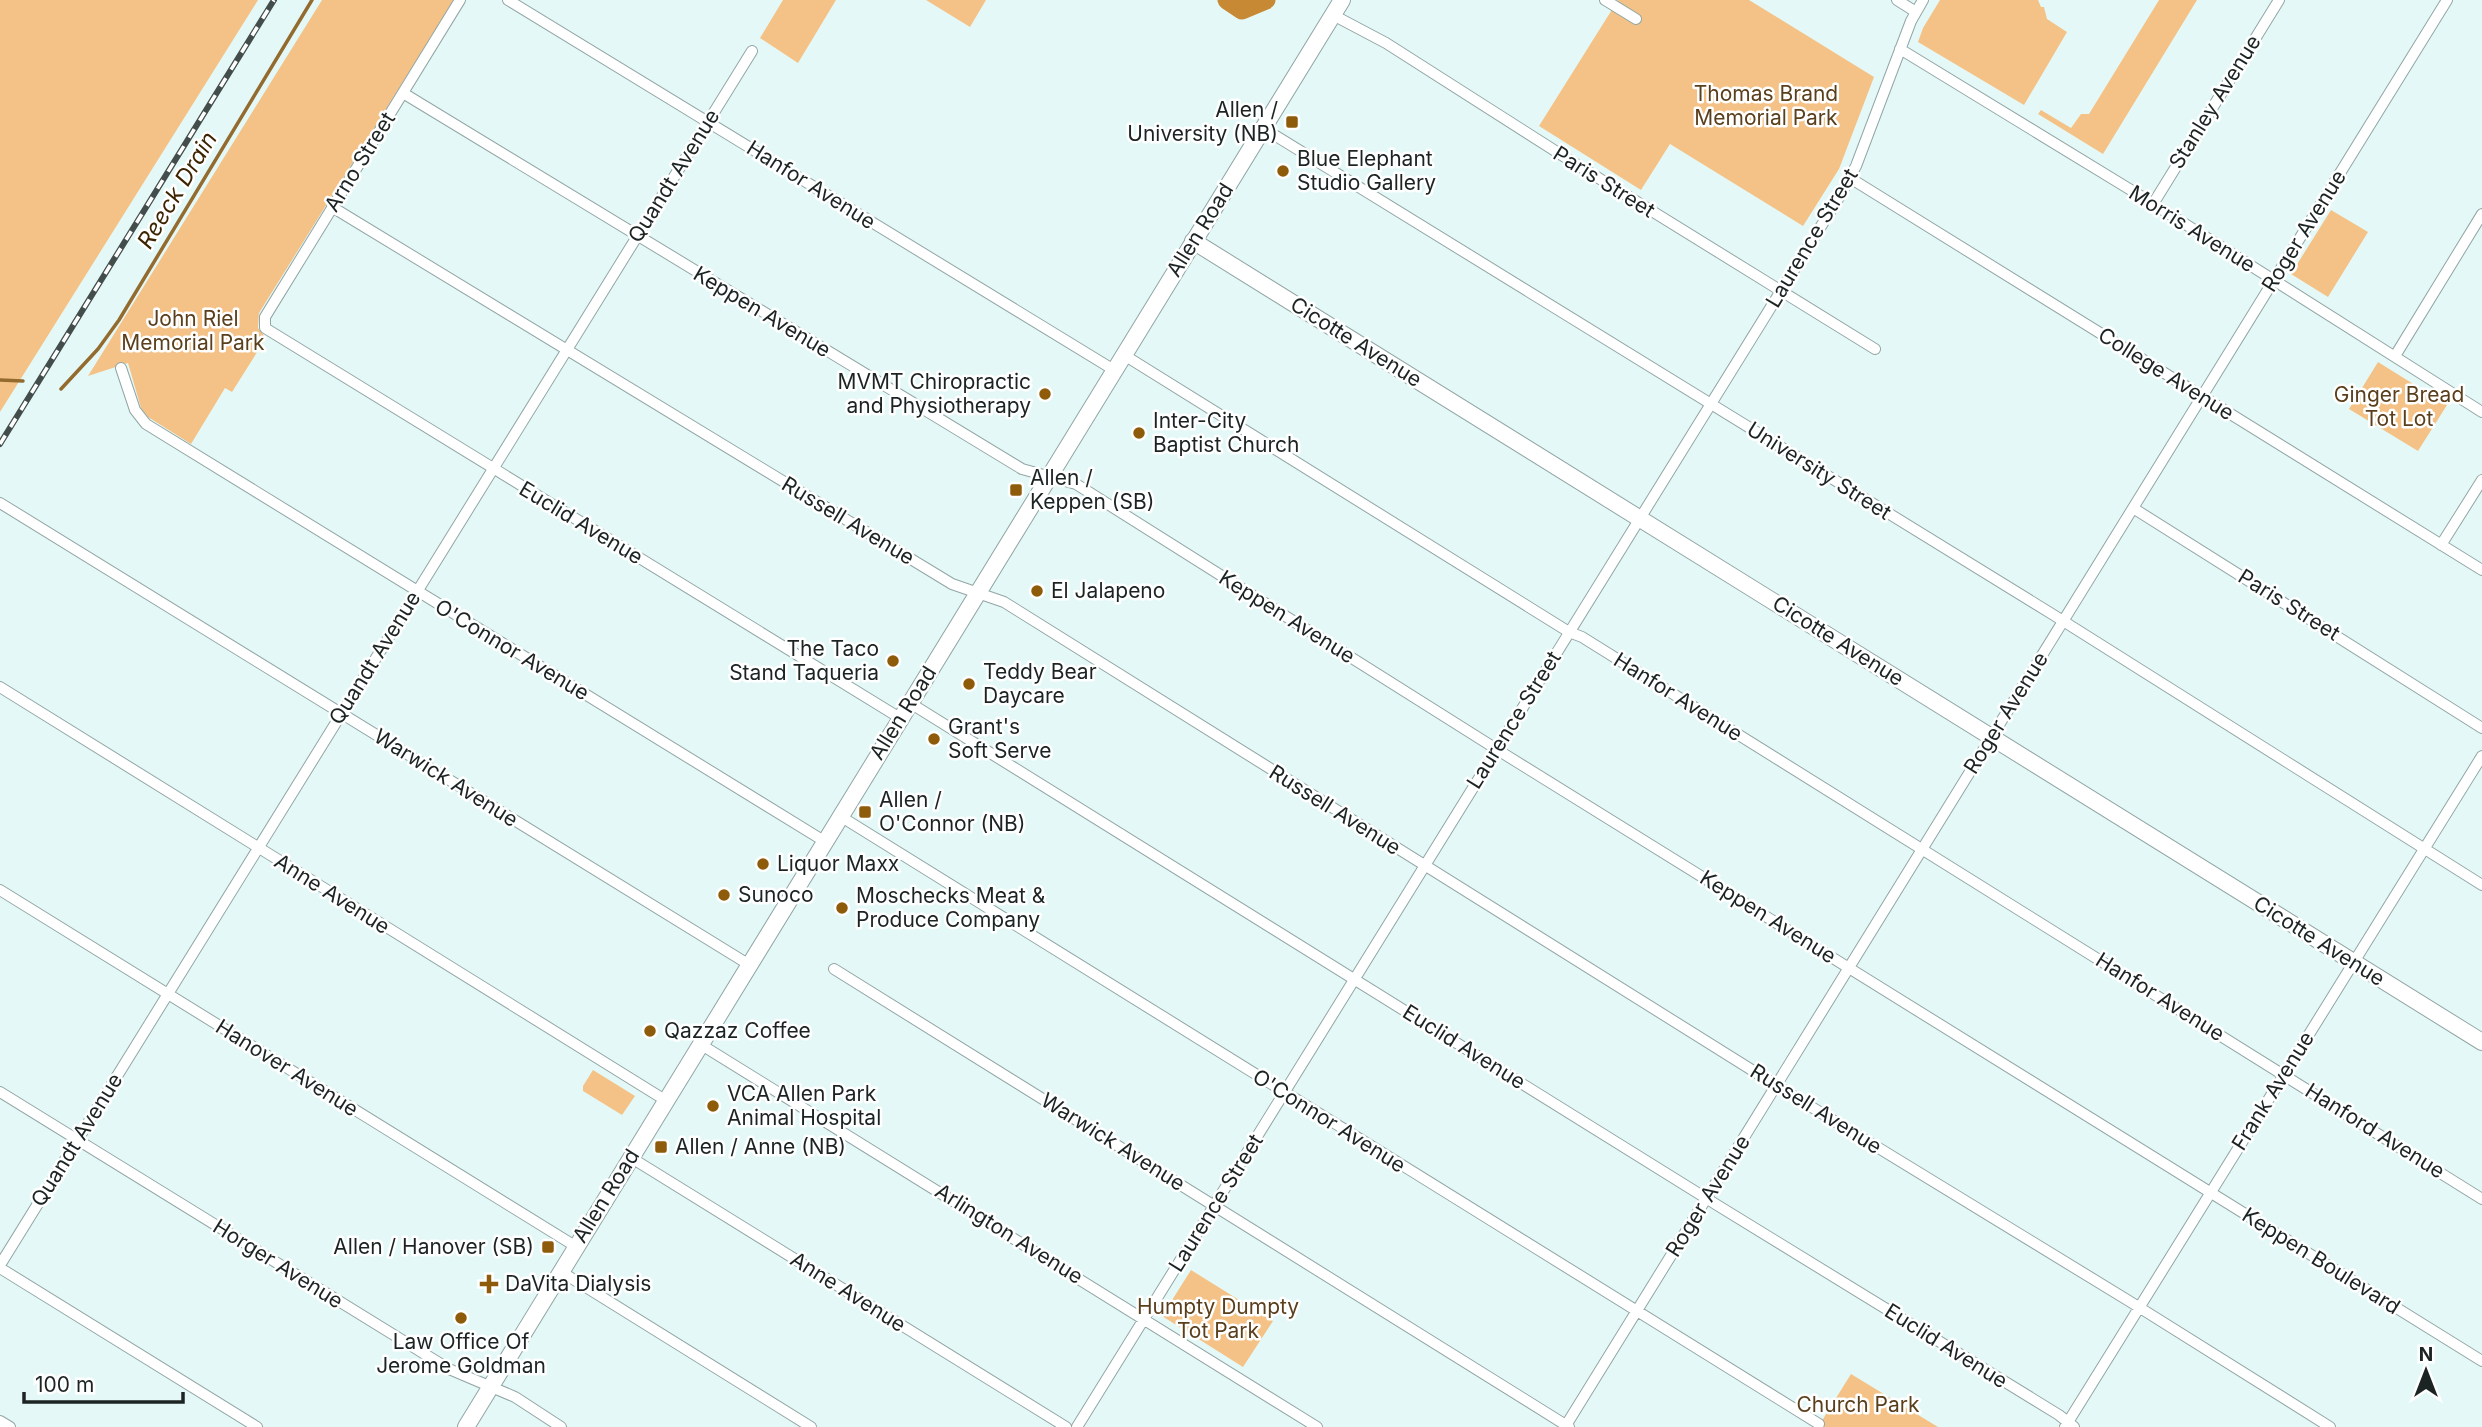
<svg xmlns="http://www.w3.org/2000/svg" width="2482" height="1427" font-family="Inter,sans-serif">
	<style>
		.green { fill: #f4c286 }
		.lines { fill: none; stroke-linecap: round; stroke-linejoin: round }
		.stream { stroke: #946b2f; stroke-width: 3.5 }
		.river { stroke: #c88934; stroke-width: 19 }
		.street-casing { stroke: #92a6a5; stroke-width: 12 }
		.secondary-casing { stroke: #92a6a5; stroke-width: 18 }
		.street { stroke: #fff; stroke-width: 10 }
		.secondary { stroke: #fff; stroke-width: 16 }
		.rail-casing { stroke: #434d4c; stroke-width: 6 }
		.rail { stroke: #fff; stroke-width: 3.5; stroke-dasharray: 10; stroke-linecap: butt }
		.poi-dot { fill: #8e5b0a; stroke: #fff; stroke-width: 2.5 }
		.labels { text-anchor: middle; stroke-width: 5; stroke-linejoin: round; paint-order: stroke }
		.park-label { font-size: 21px; fill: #5a3f1c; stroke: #fff }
		.street-label { font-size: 21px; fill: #1c2423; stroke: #fff }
		.poi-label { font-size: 21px; fill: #1c2423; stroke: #fff; text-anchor: start }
		.water-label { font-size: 23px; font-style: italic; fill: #3d2400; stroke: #fff }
	</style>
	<rect width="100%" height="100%" fill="#e4f9f7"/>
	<!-- green -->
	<path class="green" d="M0,0h258l-258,412z
		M322,0h132l-195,313 -1,15 8,10 -34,54 -7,-4 -34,56 -43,-27 -7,-9 -13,-45 -40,13z
		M783,0h53l-38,63 -38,-25z
		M926,0h60l-16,27z
		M1618,0h131l125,77 -35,92 -36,57 -133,-82 -29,46 -102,-64z
		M1940,0h98l3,7h3l3,12 20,13 -43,73 -106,-63 5,-14z
		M2159,0h38l-94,154 -65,-40 3,-4 30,18 10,-14h8z
		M2331,210l37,22 -40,65 -37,-23z
		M2378,362l69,43 -29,46 -69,-42z
		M593,1070l42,26 -13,19 -39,-24v-5z
		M1191,1270l82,51 -30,46 -81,-51z
		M1851,1374l87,53h-120z"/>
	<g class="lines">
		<!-- stream -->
		<path class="stream" d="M0,380l23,1
			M61,389l37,-40 21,-29 193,-320"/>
		<!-- river -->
		<path class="river" d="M1227,0l15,10 24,-10"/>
		<!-- street casing -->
		<g class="street-casing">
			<path id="street" d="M460,0l-195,317v11l635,390
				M508,0l606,370
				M1605,0l31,19
				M1897,0l19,12
				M1333,15l53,28 185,118 304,188
				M1900,49l244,149 338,214
				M403,93l619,376 54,15 433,273 973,604
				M1263,128l789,486 430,271
				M1850,178l632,392
				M2153,204l126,-204
				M332,207l620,377 52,18 40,25 743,465 342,209 201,126
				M1124,355l445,277 13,5 900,562
				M2395,356l87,-142
				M121,368l14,42 11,14 678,417
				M0,503l748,461
				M2133,508l349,220
				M2441,545l41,-65
				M0,687l665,413
				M910,703l807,502 342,210 15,12
				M840,816l979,608
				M0,890l575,356
				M834,969l735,458
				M700,1044l617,383
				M0,1092l449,277 66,28 46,30
				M630,1157l436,270
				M0,1265l752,-1214
				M0,1268l257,159
				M560,1271l251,156
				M0,1421l10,6
				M1077,1427l764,-1233 15,-28 55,-145 12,-21
				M1565,1427l882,-1427
				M2065,1427l417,-671"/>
		</g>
		<!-- secondary casing -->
		<g class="secondary-casing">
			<path id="secondary" d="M1193,241l1289,801
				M466,1427l876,-1427"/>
		</g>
		<!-- street -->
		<use href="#street" class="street"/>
		<!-- secondary -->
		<use href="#secondary" class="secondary"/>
		<!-- rail casing -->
		<g class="rail-casing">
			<path id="rail" d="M0,444l274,-444"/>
		</g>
		<!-- rail -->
		<use href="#rail" class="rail"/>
	</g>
	<!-- markers -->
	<g class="poi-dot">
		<rect x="1285" y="115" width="14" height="14" rx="3.5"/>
		<circle cx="1283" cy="171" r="7"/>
		<circle cx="1045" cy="394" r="7"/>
		<circle cx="1139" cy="433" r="7"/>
		<rect x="1009" y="483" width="14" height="14" rx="3.5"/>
		<circle cx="1037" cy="591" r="7"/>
		<circle cx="893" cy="661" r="7"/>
		<circle cx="969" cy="684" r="7"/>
		<circle cx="934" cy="739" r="7"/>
		<rect x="858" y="805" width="14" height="14" rx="3.5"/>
		<circle cx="763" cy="864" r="7"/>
		<circle cx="724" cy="895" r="7"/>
		<circle cx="842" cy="908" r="7"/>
		<circle cx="650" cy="1031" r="7"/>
		<circle cx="713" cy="1106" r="7"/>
		<rect x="654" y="1140" width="14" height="14" rx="3.5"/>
		<rect x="541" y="1240" width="14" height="14" rx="3.5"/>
		<path d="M485.5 1273.5h7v7h7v7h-7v7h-7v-7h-7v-7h7z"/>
		<circle cx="461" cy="1318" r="7"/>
	</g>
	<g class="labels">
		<!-- park labels -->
		<g class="park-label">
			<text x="1766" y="101">Thomas Brand<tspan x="1766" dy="24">Memorial Park</tspan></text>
			<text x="193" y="326">John Riel<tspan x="193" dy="24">Memorial Park</tspan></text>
			<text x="2399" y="402">Ginger Bread<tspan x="2399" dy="24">Tot Lot</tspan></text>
			<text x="1218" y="1314">Humpty Dumpty<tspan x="1218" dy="24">Tot Park</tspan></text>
			<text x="1858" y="1412">Church Park</text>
		</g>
		<!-- street labels -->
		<g class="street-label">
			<text transform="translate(2215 102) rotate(-58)" y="7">Stanley Avenue</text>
			<text transform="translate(360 162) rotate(-58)" y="7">Arno Street</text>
			<text transform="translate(674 176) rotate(-58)" y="7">Quandt Avenue</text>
			<text transform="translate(1604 182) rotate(32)" y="7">Paris Street</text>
			<text transform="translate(811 185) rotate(32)" y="7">Hanfor Avenue</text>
			<text transform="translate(2192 229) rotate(32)" y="7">Morris Avenue</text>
			<text transform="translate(1200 230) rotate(-58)" y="7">Allen Road</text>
			<text transform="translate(2304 231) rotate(-58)" y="7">Roger Avenue</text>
			<text transform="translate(1812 238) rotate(-59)" y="7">Laurence Street</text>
			<text transform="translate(762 312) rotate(31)" y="7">Keppen Avenue</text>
			<text transform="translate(1356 342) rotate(32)" y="7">Cicotte Avenue</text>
			<text transform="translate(2166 374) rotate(32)" y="7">College Avenue</text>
			<text transform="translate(1819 471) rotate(32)" y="7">University Street</text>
			<text transform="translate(848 521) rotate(31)" y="7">Russell Avenue</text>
			<text transform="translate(581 523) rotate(31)" y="7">Euclid Avenue</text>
			<text transform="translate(2289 605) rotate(32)" y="7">Paris Street</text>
			<text transform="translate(1287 617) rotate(32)" y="7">Keppen Avenue</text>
			<text transform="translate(1838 641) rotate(32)" y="7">Cicotte Avenue</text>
			<text transform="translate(512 650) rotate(31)" y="7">O'Connor Avenue</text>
			<text transform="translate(375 658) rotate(-58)" y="7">Quandt Avenue</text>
			<text transform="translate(1678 697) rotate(32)" y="7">Hanfor Avenue</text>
			<text transform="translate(903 713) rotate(-58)" y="7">Allen Road</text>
			<text transform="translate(2006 713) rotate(-58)" y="7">Roger Avenue</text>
			<text transform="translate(1514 720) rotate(-58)" y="7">Laurence Street</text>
			<text transform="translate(446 778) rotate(32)" y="7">Warwick Avenue</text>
			<text transform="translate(1335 810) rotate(32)" y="7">Russell Avenue</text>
			<text transform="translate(332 894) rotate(32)" y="7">Anne Avenue</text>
			<text transform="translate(1768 917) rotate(32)" y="7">Keppen Avenue</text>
			<text transform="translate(2319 941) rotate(32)" y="7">Cicotte Avenue</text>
			<text transform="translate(2160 997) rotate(32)" y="7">Hanfor Avenue</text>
			<text transform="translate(1464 1047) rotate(32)" y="7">Euclid Avenue</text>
			<text transform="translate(287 1068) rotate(32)" y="7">Hanover Avenue</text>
			<text transform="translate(2273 1091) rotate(-58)" y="7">Frank Avenue</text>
			<text transform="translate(1816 1109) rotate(32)" y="7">Russell Avenue</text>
			<text transform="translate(1329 1121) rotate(32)" y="7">O'Connor Avenue</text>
			<text transform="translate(2375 1131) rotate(32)" y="7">Hanford Avenue</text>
			<text transform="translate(77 1140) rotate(-58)" y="7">Quandt Avenue</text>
			<text transform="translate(1113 1142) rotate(32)" y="7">Warwick Avenue</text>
			<text transform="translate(606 1196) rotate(-58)" y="7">Allen Road</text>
			<text transform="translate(1708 1196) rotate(-58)" y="7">Roger Avenue</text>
			<text transform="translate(1216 1203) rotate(-58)" y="7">Laurence Street</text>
			<text transform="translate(1009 1234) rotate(32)" y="7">Arlington Avenue</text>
			<text transform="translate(2321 1261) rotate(32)" y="7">Keppen Boulevard</text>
			<text transform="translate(278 1264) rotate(32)" y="7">Horger Avenue</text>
			<text transform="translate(848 1292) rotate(32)" y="7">Anne Avenue</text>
			<text transform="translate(1946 1346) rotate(32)" y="7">Euclid Avenue</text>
		</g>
		<!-- poi labels -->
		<g class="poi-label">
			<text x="1278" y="117" text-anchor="end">Allen /<tspan x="1278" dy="24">University (NB)</tspan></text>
			<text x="1297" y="166">Blue Elephant<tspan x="1297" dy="24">Studio Gallery</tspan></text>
			<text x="1031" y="389" text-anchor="end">MVMT Chiropractic<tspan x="1031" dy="24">and Physiotherapy</tspan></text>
			<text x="1153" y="428">Inter-City<tspan x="1153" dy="24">Baptist Church</tspan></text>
			<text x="1030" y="485">Allen /<tspan x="1030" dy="24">Keppen (SB)</tspan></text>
			<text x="1051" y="598">El Jalapeno</text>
			<text x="879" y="656" text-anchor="end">The Taco<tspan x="879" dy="24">Stand Taqueria</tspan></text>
			<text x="983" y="679">Teddy Bear<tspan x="983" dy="24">Daycare</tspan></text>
			<text x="948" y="734">Grant's<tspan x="948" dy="24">Soft Serve</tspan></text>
			<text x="879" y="807">Allen /<tspan x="879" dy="24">O'Connor (NB)</tspan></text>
			<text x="777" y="871">Liquor Maxx</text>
			<text x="738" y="902">Sunoco</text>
			<text x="856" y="903">Moschecks Meat &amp;<tspan x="856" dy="24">Produce Company</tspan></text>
			<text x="664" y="1038">Qazzaz Coffee</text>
			<text x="727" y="1101">VCA Allen Park<tspan x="727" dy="24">Animal Hospital</tspan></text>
			<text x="675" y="1154">Allen / Anne (NB)</text>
			<text x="534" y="1254" text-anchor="end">Allen / Hanover (SB)</text>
			<text x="505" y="1291">DaVita Dialysis</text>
			<text x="461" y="1349" text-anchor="middle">Law Office Of<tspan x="461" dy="24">Jerome Goldman</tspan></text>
		</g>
		<!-- water labels -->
		<g class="water-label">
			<text transform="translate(177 190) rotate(-59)" y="8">Reeck Drain</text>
		</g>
	</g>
	<!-- north arrow -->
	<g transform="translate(2426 1371)" stroke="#ffffff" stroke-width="5" paint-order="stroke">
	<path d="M0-5L12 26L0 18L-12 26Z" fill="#1c2423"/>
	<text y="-10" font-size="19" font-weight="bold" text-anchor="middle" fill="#1c2423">N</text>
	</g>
	<!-- scale -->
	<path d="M24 1392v10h159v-10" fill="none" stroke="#1c2423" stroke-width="3.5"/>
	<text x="35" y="1392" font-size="21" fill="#1c2423" stroke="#ffffff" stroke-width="5" paint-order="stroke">100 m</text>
</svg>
